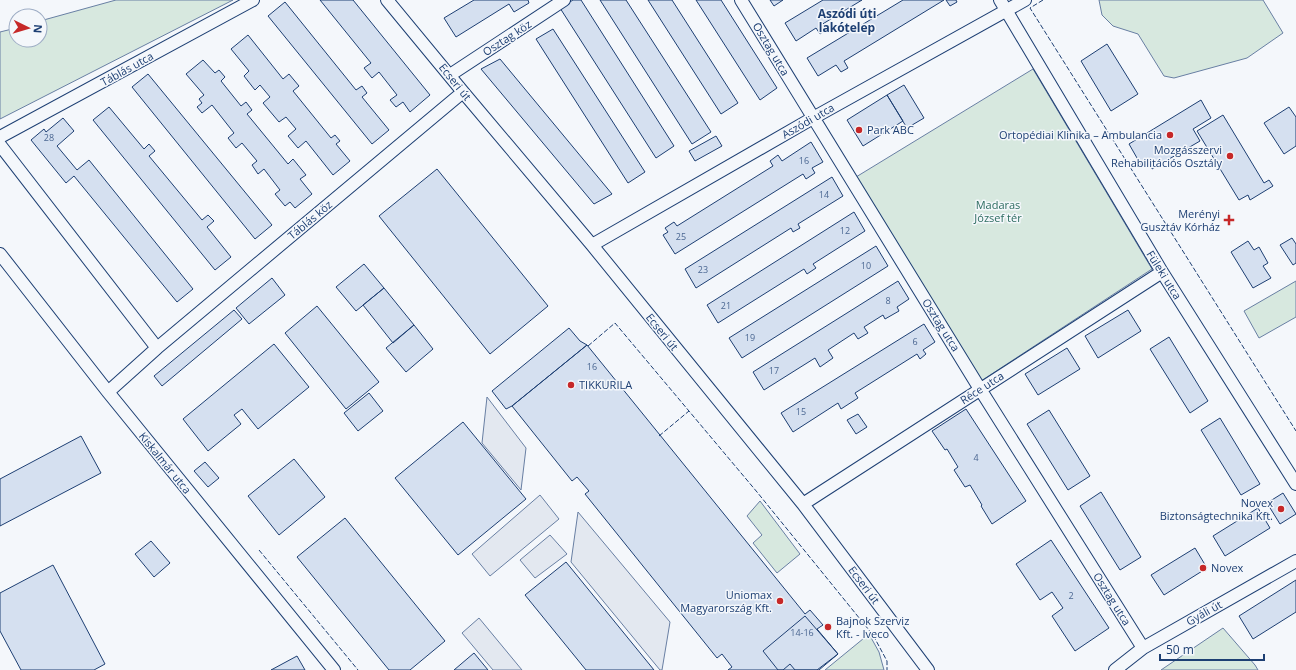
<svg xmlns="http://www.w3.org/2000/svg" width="1296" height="670" font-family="'Open Sans',sans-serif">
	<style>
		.green { fill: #d7e8df; stroke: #687fa3 }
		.parking { fill: #e3e8f0; stroke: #687fa3 }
		.building { fill: #d5e0f0; stroke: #1d3f73 }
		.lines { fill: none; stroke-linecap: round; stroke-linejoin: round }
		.street-casing { stroke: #1d3f73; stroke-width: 14 }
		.street { stroke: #f4f7fb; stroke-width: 12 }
		.fence { stroke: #1d3f73; stroke-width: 1; stroke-dasharray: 5 2; stroke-linecap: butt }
		.poi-dot { fill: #c62828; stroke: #f4f7fb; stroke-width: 1.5 }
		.labels { text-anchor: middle; stroke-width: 3; stroke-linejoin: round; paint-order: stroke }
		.number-label { font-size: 9px; fill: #4b6792 }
		.street-label { font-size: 11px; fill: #1d3f73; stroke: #f4f7fb }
		.poi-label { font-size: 11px; fill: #1d3f73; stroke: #f4f7fb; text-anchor: end }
		.park-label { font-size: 11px; fill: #2c6c60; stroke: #f4f7fb }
		.neighbourhood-label { font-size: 12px; font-weight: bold; fill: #1d3f73; stroke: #f4f7fb }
	</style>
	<rect width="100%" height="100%" fill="#f4f7fb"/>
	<!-- green -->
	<path class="green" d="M116,0h117l-233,119v-87l16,-4v12h24v-19z
		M1099,0h164l20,33 -36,25 -73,20 -10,-2 -26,-42 -25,-8 -11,-11z
		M1033,69l119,200 -171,112 -125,-204z
		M1296,281v36l-37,21 -15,-27z
		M760,501l40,53 -23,19 -24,-30 9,-8 -15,-19z
		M1223,628l32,37 3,5h-97z
		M869,634l10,18 5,18h-59z"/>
	<!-- parking -->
	<path class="parking" d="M487,397l39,51 -5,42 -39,-47z
		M540,495l19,24 -69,57 -18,-22z
		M578,512l92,110 -8,48h-2l-89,-108z
		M550,535l17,19 -32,24 -15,-18z
		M479,618l43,52h-29l-31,-37z"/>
	<!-- building -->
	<path class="building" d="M320,0h33l77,95 -20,17 -7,-10 -7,5 -6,-7 7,-5 -18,-23 -7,6 -8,-10 7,-5z
		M474,0h54l1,3 -15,9 -5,-8 -53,33 -12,-19z
		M573,0h8l93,146 -18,12 -96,-150z
		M600,0h26l85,132 -19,12z
		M648,0h24l66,103 -17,11z
		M696,0h25l56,88 -17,12z
		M770,0h13l-9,6z
		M823,0h39l-41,25 3,6 -4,3 -4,-6 -20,13 -11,-18z
		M903,0h41l-100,61 4,7 -7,4 -5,-7 -18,11 -11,-18z
		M946,0h10l1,2 -7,4z
		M285,2l71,88 6,-4 5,7 -5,4 27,33 -17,14 -104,-128z
		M553,29l92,143 -17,11 -92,-144z
		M248,35l35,44 6,-5 10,12 -6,5 38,47 4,-3 5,6 -4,3 14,17 -17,14 -27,-34 -8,7 -10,-12 8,-7 -10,-12 -7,5 -16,-19 7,-6 -10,-12 -5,5 -11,-14 5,-5 -18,-22z
		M1107,44l31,50 -27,17 -30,-50z
		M500,59l112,135 -18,10 -113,-135z
		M203,60l12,13 4,-3 6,7 -4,4 20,25 5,-4 6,8 -5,4 41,50 5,-5 13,16 -6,4 12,15 -17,14 -5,-6 -5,4 -10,-12 5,-4 -16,-21 -6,5 -6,-9 5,-4 -15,-18 -6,5 -8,-10 6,-5 -22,-28 -10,8 -5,-6 5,-4 -3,-4 5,-4 -18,-21z
		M148,74l124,151 -17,14 -123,-152z
		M904,85l20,33 -17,10 -20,-33z
		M887,95l16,26 -40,25 -16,-26z
		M1201,100l10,18 -18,11 7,12 -48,28 -4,-9 -7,5 -12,-21z
		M109,107l35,42 5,-5 6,7 -6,5 53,64 6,-5 6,6 -7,6 24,30 -16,13 -122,-150z
		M1289,107l7,10v29l-12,8 -20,-31z
		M1223,115l41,68 5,-3 4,6 -23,14 -2,-5 -9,5 -42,-69z
		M63,118l11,13 -17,15 20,24 12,-10 104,129 -16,13 -103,-126 -8,7 -35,-43 13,-11 2,3z
		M716,136l6,10 -27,15 -6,-10z
		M811,142l12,20 -11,6 3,5 -9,6 -3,-5 -128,80 -12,-19 5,-3 -3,-4 9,-6 3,4 96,-60 -3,-5 8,-6 4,6z
		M437,169l111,137 -58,48 -111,-138z
		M832,177l11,19 -45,28 2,4 -7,4 -2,-4 -95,60 -11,-19z
		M854,212l11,19 -52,33 3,4 -9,6 -3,-5 -86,54 -11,-18z
		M1292,238l4,6v19l-3,2 -13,-20z
		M1248,241l6,9 5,-3 9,16 -5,3 8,12 -18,10 -22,-36z
		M876,246l12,20 -146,92 -13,-20z
		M364,264l20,24 -28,23 -20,-24z
		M272,278l13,17 -36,29 -13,-16z
		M898,281l11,18 -12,8 2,4 -14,8 -2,-4 -19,12 4,6 -10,6 -4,-6 -26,17 5,8 -13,9 -5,-9 -51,32 -11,-18z
		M384,288l30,37 -21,18 -30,-38z
		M317,306l62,76 -33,27 -61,-76z
		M234,310l8,9 -80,67 -8,-10z
		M1128,310l13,21 -43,27 -13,-22z
		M924,324l11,18 -12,8 3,4 -6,5 -3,-5 -62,39 3,5 -17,11 -3,-6 -45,29 -12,-19z
		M414,325l19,24 -27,23 -20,-24z
		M569,328l11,13 7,4 -75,61 -6,3 -14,-18z
		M1169,337l39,64 -18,12 -40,-64z
		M274,344l35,43 -51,42 -16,-20 -8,6 7,9 -33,27 -25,-32z
		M587,345l218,269 5,-4 13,15 -6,4 21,25 -19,16h-91l4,-3 -10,-13 -5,4 -132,-164 4,-3 -12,-14 -5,4 -60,-75z
		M1067,348l13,21 -42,26 -13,-21z
		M369,393l14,18 -25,20 -14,-18z
		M966,409l60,92 -34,23 -11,-18 1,-1 -12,-20 -5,2 -11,-17 4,-3 -11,-18 -2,1 -13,-19z
		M1049,410l41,66 -22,14 -41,-66z
		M858,414l9,13 -11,7 -9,-14z
		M1220,418l40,66 -19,11 -40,-65z
		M463,422l63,77 -68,56 -63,-77z
		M81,436l20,37 -101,53v-47z
		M294,459l31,38 -46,38 -31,-39z
		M205,462l14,16 -11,9 -14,-16z
		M1101,492l40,65 -21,13 -40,-64z
		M1283,493l13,21 -16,10 -13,-21z
		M1258,508l12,20 -45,28 -12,-20z
		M345,518l100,123 -35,29h-21l-92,-113z
		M1051,540l58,88 -34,23 -23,-35 11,-8 -11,-16 -12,8 -24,-36z
		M151,541l19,22 -16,14 -19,-23z
		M1195,548l12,20 -43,27 -13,-20z
		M566,562l88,108h-68l-61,-75z
		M53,565l52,99 -11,6h-73l-21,-39v-38z
		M1296,580v32l-43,27 -14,-23z
		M805,616l33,38 -21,16h-22l-5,-6 -7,6h-5l-15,-19z
		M474,653l14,17h-34z
		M297,656l8,14h-34z"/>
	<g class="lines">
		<!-- street casing -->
		<g class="street-casing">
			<path id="street" d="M387,0l76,92 129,153 211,259 125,166
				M741,0l239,389 163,259
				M1000,0l162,272 134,212
				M450,75l114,-75
				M0,137l253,-137
				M0,145l157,203
				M592,245l221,-127 212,-118
				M0,254l108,138 226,278
				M108,392l49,-44 306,-256
				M803,504l359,-232
				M1115,670l28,-22 153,-87"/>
		</g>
		<!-- street -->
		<use href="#street" class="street"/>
		<!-- fence -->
		<path class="fence" d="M1043,0l-13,8 266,423
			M588,346l27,-23 142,169 116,143 14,26v9
			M659,436l30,-25
			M259,550l99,120"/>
	</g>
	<!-- markers -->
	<g class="poi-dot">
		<circle cx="859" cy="130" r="4"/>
		<circle cx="1170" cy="135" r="4"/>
		<circle cx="1230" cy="156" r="4"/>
		<path d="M1227 214h4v4h4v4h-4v4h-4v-4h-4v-4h4z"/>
		<circle cx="571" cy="385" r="4"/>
		<circle cx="1281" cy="509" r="4"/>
		<circle cx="1203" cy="568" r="4"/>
		<circle cx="780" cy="601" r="4"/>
		<circle cx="828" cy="627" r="4"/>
	</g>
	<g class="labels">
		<!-- number labels -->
		<g class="number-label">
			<text x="49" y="141">28</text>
			<text x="804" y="164">16</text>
			<text x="824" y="198">14</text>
			<text x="845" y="234">12</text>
			<text x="681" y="240">25</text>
			<text x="866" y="269">10</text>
			<text x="703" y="273">23</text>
			<text x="888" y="304">8</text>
			<text x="726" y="309">21</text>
			<text x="750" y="341">19</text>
			<text x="915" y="345">6</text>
			<text x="592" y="370">16</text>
			<text x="774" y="374">17</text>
			<text x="801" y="415">15</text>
			<text x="976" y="461">4</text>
			<text x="1071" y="599">2</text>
			<text x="802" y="636">14-16</text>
		</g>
		<!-- street labels -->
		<g class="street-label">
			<text transform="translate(507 38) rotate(-33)" y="4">Osztag köz</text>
			<text transform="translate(771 49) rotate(59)" y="4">Osztag utca</text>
			<text transform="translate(127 69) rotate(-29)" y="4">Táblás utca</text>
			<text transform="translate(455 82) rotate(51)" y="4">Ecseri út</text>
			<text transform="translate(808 121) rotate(-30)" y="4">Aszódi utca</text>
			<text transform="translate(310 220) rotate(-40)" y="4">Táblás köz</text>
			<text transform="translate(1164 275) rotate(58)" y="4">Füleki utca</text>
			<text transform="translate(941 325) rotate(58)" y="4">Osztag utca</text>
			<text transform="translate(662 332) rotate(51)" y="4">Ecseri út</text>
			<text transform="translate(982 388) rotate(-33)" y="4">Réce utca</text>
			<text transform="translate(165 463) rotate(51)" y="4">Kiskalmár utca</text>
			<text transform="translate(864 585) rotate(53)" y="4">Ecseri út</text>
			<text transform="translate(1112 599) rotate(58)" y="4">Osztag utca</text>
			<text transform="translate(1204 613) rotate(-29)" y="4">Gyáli út</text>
		</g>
		<!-- poi labels -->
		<g class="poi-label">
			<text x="867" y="134" text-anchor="start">Park ABC</text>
			<text x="1162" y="139">Ortopédiai Klinika – Ambulancia</text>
			<text x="1222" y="154">Mozgásszervi<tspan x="1222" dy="13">Rehabilitációs Osztály</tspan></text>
			<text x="1220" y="218">Merényi<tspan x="1220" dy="13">Gusztáv Kórház</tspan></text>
			<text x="579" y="389" text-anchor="start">TIKKURILA</text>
			<text x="1273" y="507">Novex<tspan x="1273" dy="13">Biztonságtechnika Kft.</tspan></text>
			<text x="1211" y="572" text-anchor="start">Novex</text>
			<text x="772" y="599">Uniomax<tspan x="772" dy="13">Magyarország Kft.</tspan></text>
			<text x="836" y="625" text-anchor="start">Bajnok Szerviz<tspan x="836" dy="13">Kft. - Iveco</tspan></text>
		</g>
		<!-- park labels -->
		<g class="park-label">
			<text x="998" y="209">Madaras<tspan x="998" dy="13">József tér</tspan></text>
		</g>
		<!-- neighbourhood labels -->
		<g class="neighbourhood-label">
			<text x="847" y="18">Aszódi úti<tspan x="847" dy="14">lakótelep</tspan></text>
		</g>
	</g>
	<!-- north arrow -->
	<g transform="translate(28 28) rotate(95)"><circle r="19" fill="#f4f7fb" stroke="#9eadc5"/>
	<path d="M0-3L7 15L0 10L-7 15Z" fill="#c62828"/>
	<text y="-6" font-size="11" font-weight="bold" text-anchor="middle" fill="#1d3f73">N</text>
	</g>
	<!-- scale -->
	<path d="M1160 654v6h104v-6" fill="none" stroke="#1d3f73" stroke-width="2"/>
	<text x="1166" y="654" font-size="12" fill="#1d3f73" stroke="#f4f7fb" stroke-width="3" paint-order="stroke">50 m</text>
</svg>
